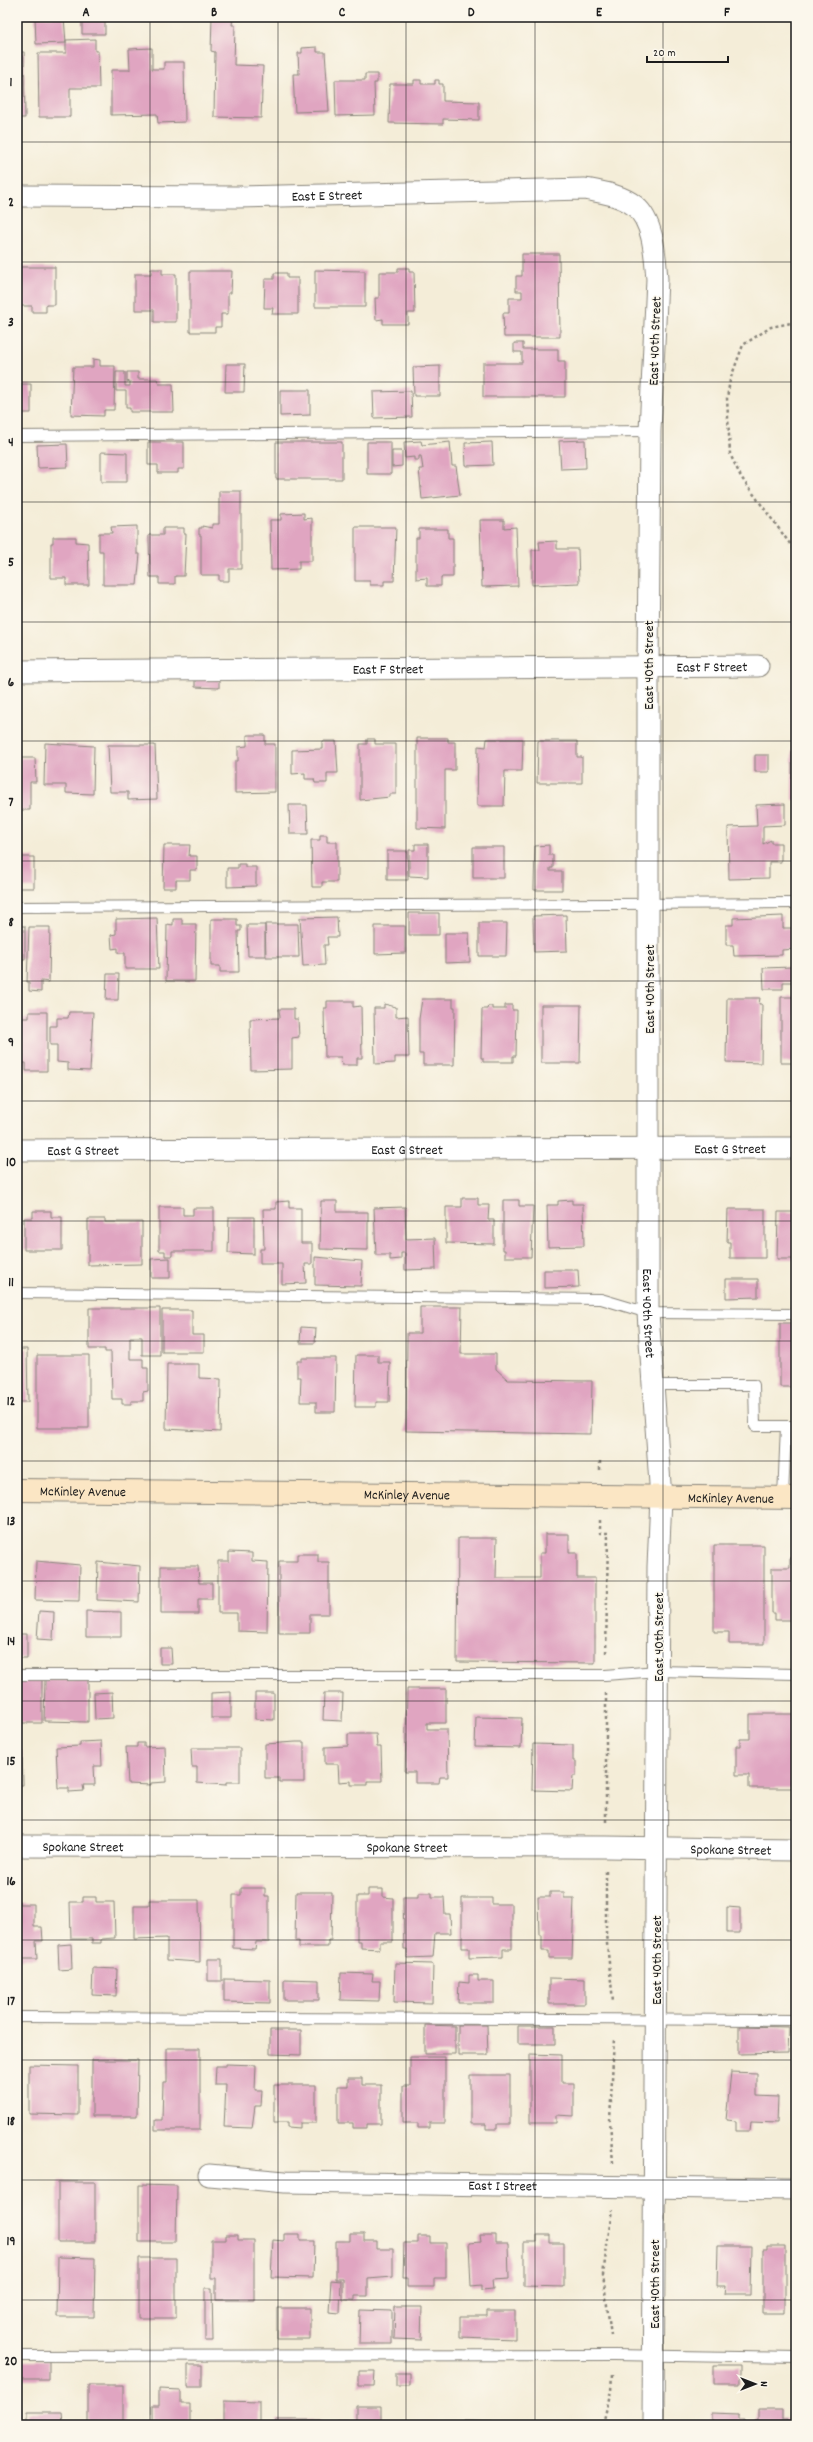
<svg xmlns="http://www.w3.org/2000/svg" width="813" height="2442" font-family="Dekko,sans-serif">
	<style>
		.building { fill: #e0a5c1 }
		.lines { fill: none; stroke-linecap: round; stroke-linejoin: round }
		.lane-casing { stroke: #88847a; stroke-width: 12 }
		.street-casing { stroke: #88847a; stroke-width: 23 }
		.secondary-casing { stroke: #88847a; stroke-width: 24 }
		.path { stroke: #88847a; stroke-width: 2.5; stroke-dasharray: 3 3; stroke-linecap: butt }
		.lane { stroke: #fff; stroke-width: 10 }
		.street { stroke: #fff; stroke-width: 21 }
		.secondary { stroke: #fbe6c4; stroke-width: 22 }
		.grid { fill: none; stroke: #1c1c1c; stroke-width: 1; stroke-opacity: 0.55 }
		.labels { text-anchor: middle; stroke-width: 3; stroke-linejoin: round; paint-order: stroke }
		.street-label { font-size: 14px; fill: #1c1c1c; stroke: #fbf7ec }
		.neatline { fill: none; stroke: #1c1c1c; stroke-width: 1.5 }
		.grid-label { font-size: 13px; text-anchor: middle; font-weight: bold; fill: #1c1c1c }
	</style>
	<rect width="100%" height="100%" fill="#fbf7ec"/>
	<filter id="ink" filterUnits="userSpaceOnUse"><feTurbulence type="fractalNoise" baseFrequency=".025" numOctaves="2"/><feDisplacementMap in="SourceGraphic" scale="8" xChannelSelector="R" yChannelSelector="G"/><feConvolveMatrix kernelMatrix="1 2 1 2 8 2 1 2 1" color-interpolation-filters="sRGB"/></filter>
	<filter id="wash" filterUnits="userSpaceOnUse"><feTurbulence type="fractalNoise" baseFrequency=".012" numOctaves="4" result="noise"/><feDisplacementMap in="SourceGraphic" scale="16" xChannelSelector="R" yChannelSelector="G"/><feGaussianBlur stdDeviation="0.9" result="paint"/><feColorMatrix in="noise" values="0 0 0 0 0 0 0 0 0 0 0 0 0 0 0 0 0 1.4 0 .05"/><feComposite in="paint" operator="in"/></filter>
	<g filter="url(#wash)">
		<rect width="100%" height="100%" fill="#f4edd8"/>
		<g id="blocks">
			<!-- building -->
			<path class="building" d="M35,17h29l2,26 -30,1z
				M82,17h23v17h-23z
				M212,17h21l-1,8h3l-1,40 29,1 -2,52 -47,-1 1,-65 -4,-1z
				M95,39v12h3l1,37h-29v29h-31l-1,-64h28v-13z
				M317,47v5h8l4,59 -34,1 -2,-38h6l-1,-21h4v-5z
				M152,48v21h12v-7h20l1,60 -27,1 -1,-9 -46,1v-45h19l-1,-21z
				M17,52h7l1,66h-8z
				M365,74h12v9h-3l1,32 -39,1 -1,-36h30z
				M414,80h7v4h14v-4h4v4h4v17l36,1v18l-36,-1v5l-54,-1 1,-39h24z
				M522,254h37l1,83h-56l-1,-24h6v-15h13v-7h-6v-15h6z
				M17,267h38v38h-9v7h-14v-6h-15z
				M398,268h11v4h5l1,41h-7v11h-25v-5l-7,1 -1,-22h4v-26h19z
				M151,269h11v5h14v48h-22v-12h-19v-36h16z
				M315,270l50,1v36h-50z
				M190,271h42l-1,22h-3v21h-7v13h-6v5h-25z
				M274,273h13v5h11v36h-26l1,-6h-9l1,-29h9z
				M514,343h9v6h35v12h7v36h-82v-34h39v-11h-8z
				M93,359l7,1v6h15l-1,44h-10v6l-33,-1 2,-48h20z
				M226,364h19l-1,28h-19z
				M440,366v30h-26l-1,-29z
				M116,372h9v14h5v-5l-3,1v-10h11v7h19l2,5h14l1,28h-44v-4h-4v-17h-10z
				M17,384h14v29h-14z
				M280,390h30v25l-30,1z
				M411,391l1,26 -38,1 -1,-26z
				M585,440l1,28 -25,1 -2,-28z
				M421,441l1,4 28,-3 2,24h4l4,29 -38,4 -3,-30h4l-2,-13h-2v4h-5v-3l-9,1 -1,-16z
				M148,442h36v27h-6v4h-20v-8h-10z
				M276,442h66v37h-66z
				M367,442h24v32h-24z
				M492,442l1,23 -27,1 -1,-23z
				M67,444l1,23 -30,1 -1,-23z
				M392,451h10v15l-10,1z
				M101,452l26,1v29h-26z
				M219,491h22v78h-12v12h-10v-6h-18v-40h-2v-7h3v-2l10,2v-4h7z
				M304,513v6l8,-1v43h-13v8l-28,1 -1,-50h11v-6z
				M480,520h24v8l12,-1 2,59 -36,1z
				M137,526v28h3l-3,31h-34v-34h-4v-18h13l-1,-6z
				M355,527h41l-2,54h-10v4h-14v-4h-15z
				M163,528h21v6h2l-2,42h-9v8h-16v-7h-9l-1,-42h14z
				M419,529h29v9h5v39h-12v9h-14v-8l-11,1v-41h3z
				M53,537h23v5l12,1 1,42h-23v-7h-15v-35h2z
				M557,541v8h21l1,34 -47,2v-35h8l-1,-8z
				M195,677l24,1v10l-24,-1z
				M247,735h18v9h10v48l-40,1v-32h3v-14l9,-1z
				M417,738h31v4h7v28h-10v59l-28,-1z
				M367,739h8v5h21v50h-6v3l-30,3v-56h7z
				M487,739h36l-1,32h-17l-1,35h-27l1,-60 8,1z
				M322,741h14l2,32h-11v10h-12l-1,-4h-9v-6l-13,1v-24l30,-1z
				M538,741h39v16h5v26h-45z
				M45,743l49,3 -1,48 -27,-1v-8h-22z
				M108,745h47l2,54 -29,1v-8h-18z
				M792,751h4v49h-4z
				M755,755h14v17h-14z
				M17,758h18l1,24h-6v28h-13z
				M785,804v21l-22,1v18l8,-4v3h10v19h-12v16l-40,1 -1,-52 29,-1 -1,-21z
				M289,805h18l1,29h-18z
				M320,835h7v7h10v40h-15v5h-10l-1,-47h9z
				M415,844h13v33l-19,-1v-26h6z
				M164,845h26l-1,11h8v14h-7v10h-14v8h-13z
				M549,845v10h4v13h-3v3h12v19h-28l1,-44z
				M473,847h31v31h-31z
				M387,851h20l1,29h-21z
				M17,857h17v31h-17z
				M238,864h7v3h11v19l-29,1v-19h11z
				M409,913h30v22h-30z
				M566,915l1,36 -33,1 -1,-36z
				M783,916v12h13v21l-14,1v5l-48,1 -1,-11h-7v-20h7v-7z
				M337,917l1,20h-11l1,8h-4l1,20 -22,1 -3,-48z
				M157,918l2,51h-34v-16h-7v-5l-6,1 -1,-14 5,-1v-15z
				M173,919h9v5h14l-1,57h-29l1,-57 6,1z
				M211,919h26v7h4v5h-3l1,41h-19v-6h-9z
				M479,923h28l-1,33h-27z
				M265,924h33l1,33h-33z
				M247,925h18v31h-17z
				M17,926h8v33h-8z
				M375,926h30v27l-30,1z
				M29,927h21l-1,55 -8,-1v11l-12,-1v-9h-2z
				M445,933h24l1,29 -25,1z
				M792,967l1,15h-10v7h-19l-1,-21z
				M107,974h12l-1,26h-12z
				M781,997h15v66h-15z
				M727,998h33l-1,6h3l-1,59 -35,-1z
				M422,999h31v8h2l-1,58h-31v-11h-4v-35z
				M327,1001h26v6l8,-1 1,52h-5v7h-15l-1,-8h-16l-1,-49h3z
				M384,1004l12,3v10l12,-1 1,41h-14v6l-20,1 -1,-56h10z
				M505,1005h7v5h5l-1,46h-3v6h-30v-4h-2l1,-49h5l1,-3h4v3h13z
				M541,1005h40l-1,58h-39z
				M279,1009h15v10h4l1,18 -7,1v31l-41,1 -1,-51 30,-1z
				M29,1012h18v59h-21v-8h-9v-45h12z
				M69,1012h24l-3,59 -22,-1v-7l-11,-1v-17h-7v-19h7v-8h11z
				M462,1198h16v7h11l-1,15h6v24l-48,-1v-36h16z
				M503,1200h16v6h14l-2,51h-26v-7h-2z
				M572,1200v4h11l1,42 -36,1 -1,-42h11v-4z
				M289,1201v7h12v35h11v21h-7l1,19 -24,1v-20h-22v-15h4l-1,-40h13v-7z
				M321,1201h16v11h31v38l-48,-1z
				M159,1207h24v8h10v-7h21v43h-42v5h-7v-5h-6z
				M405,1207l1,32 29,-1 1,31 -31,1v-17h-4v6l-11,1v-5h-14l-2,-47z
				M728,1209h37v49h-35v-16h-3z
				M33,1211h18v6h11v33h-38v-32h9z
				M778,1212h18v47h-19z
				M229,1217h25v37l-26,-1z
				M88,1219h17v3h37v42l-54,1z
				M315,1257l47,4 -1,25 -46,-1z
				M170,1258v20h-19v-19z
				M544,1270h34l1,17 -35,1z
				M726,1279h32v18l-32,1z
				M420,1307h42l-1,47h35v15l12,11 84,1 -1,53 -185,-3 1,-98h13z
				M89,1308h71v47h-18v-18h-12v22h13v9h5v23l-5,1v9h-12v3h-9v-5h-10l-1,-47h-6v-3h-16z
				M162,1310h30v25h12v17h-42z
				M780,1323h16v64h-16z
				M301,1327l15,1 -1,15h-15z
				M17,1349h10l1,53h-11z
				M37,1355h52v73h-52z
				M356,1355h22v7h12l-1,40h-13v5h-21z
				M302,1358h34l-1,54h-19v-10h-16l1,-25h-4v-16h5z
				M167,1364h32v14l22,1 -1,53 -54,-3z
				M545,1534h24v19h8v25h18v85l-138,-1 1,-124h39l-1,40h44v-25h5z
				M714,1545h50v99h-35v-12h-15z
				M229,1552l23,1v8l16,1 -1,70 -30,-1v-18h-19v-52h11z
				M297,1554h21v8h11v52h-19v19h-31v-72h18z
				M790,1558h6v62h-21v-7h-3v-45h18z
				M36,1561l44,4 -1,36 -44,-1z
				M98,1562l42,4 -1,36 -42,-2z
				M161,1566h37l1,17h13v16h-14v15h-37z
				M39,1611l15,1 -1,28 -16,-1z
				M86,1611l35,1v25h-35z
				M793,1623h3v43h-3z
				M17,1634h10v24h-10z
				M160,1648h11l1,16h-12z
				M17,1678l25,1v44h-25z
				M45,1680h43v42l-44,-1z
				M407,1689h39v34h-19v6h20l1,48h-8l-1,6h-24v-11h-10z
				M112,1692l1,26 -18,1 -1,-26z
				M231,1692v26h-20v-25z
				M255,1693h19v27l-19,-1z
				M324,1693h19l-1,28 -19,-1z
				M750,1714h44l2,74h-47v-13h-13v-29h4v-7h10z
				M476,1717l46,1 -1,30 -46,-1z
				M348,1734h28l1,13h4l1,34h-15v4h-16v-4l-12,1 -1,-18h-13v-17l23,-1z
				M101,1741l1,25h-8l1,19h-12l1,6 -15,1v-4h-11l-2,-41 24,-1v-4z
				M296,1742h8v40h-25v-4h-14v-34z
				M137,1743h7v4l21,-1 1,36 -15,1v2l-23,-1 -2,-37h11z
				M533,1744l40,1v16h3v15h-3l-1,15 -40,-1z
				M191,1748h49v34h-14v3l-29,-2v-16h-5z
				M22,1750l1,35h-6v-34z
				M241,1888h24v8h4v46h-13l-1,7 -22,-1v-53h8z
				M368,1889h15v8l10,1v44h-13v7l-19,-1v-6h-4v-46h11z
				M296,1892h36l-1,48h-3v7h-29v-6h-4z
				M550,1892h14v6h10l-2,60h-23v-7h-7v-16h-3l-1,-38h12z
				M418,1893h14v4h12l1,17h5l1,19h-16l-2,24 -26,1v-9h-3l-1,-52h15z
				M83,1897h13v5h18l1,36 -14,1v4h-9v-4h-21l-1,-37h13z
				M462,1898h30v6h20v45h-9v8l-34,1v-10h-7z
				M149,1900h50l1,62 -33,-2v-22l-33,1v-33h15z
				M17,1901h2v3h15v23h8l1,14h-7l1,18h-20z
				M727,1907l13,1v25h-13z
				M71,1944l1,25 -13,1 -1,-25z
				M208,1959h14v22h-14z
				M395,1963l38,1 -1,39 -38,-1z
				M93,1968l24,1 -1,27 -24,-1z
				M341,1973l32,1 -1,7h8l-1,20 -39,-1z
				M469,1975h9v6h16v22h-36l1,-21 10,1z
				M549,1978l36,1v25h-36z
				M224,1979l46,1v23l-46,-1z
				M284,1979l35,1v20h-35z
				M425,2025l30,1v28h-30z
				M458,2025h29l1,30h-30z
				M518,2026h37v18h-37z
				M739,2026l50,1 -1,26 -49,1z
				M270,2030h31v25l-31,-1z
				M167,2048h33v82h-45v-10h7l1,-38h4z
				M530,2054l32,1v28h12v33l-18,-1v8h-26z
				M410,2057h35v66h-16v5h-11v-5h-15v-37h7z
				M92,2060h46l-1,56h-45z
				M226,2064l30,1 -1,25h7l-1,16h-6l-3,22 -28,-1 2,-42h-11l1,-19h10z
				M29,2065l49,1v49l-49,-1z
				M731,2072l26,1v23l21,1 -1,26 -26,-1 -1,9h-14v-10l-10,-1z
				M470,2075h40v49h-13v5h-11v-5h-16z
				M348,2078h14v7h19v39h-14v4h-14v-5h-15v-37h10z
				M274,2085h42v38h-16v5l-12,-1v-5h-14z
				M58,2182h37v60h-37z
				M139,2185l38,1 -1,56h-37z
				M284,2234h16v7h14l-1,37 -42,-1 2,-37 11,1z
				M350,2234h14v7h13v8h16v28l-25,2v17h-13v4h-12v-21h-7v-38h14z
				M226,2235h12v5h16v60h-38v-22h-5v-38h15z
				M480,2235h16v8h12l1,36 -17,1 1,9 -11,1v-5l-11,1 -2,-43 12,-1z
				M537,2235h13v8h14v44l-40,-1v-44h13z
				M418,2236h12v7h16v35h-12v9h-27v-9h-4l1,-35h14z
				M718,2246h33l-1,48h-25l1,-8h-9z
				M767,2246h18v67h-22v-64h4z
				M58,2257l37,1 -1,59h-37z
				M139,2258h37v60h-37z
				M331,2280l10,1 -1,32 -11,-1z
				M205,2288h7l1,53h-8z
				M395,2307h27l-1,33 -27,-1z
				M277,2308h33v31h-33z
				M360,2310l32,1v33h-33z
				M487,2311h28v28l-55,-2v-21h27z
				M19,2361h30v18h-30z
				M188,2365h14v22h-14z
				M713,2366h27v18h-27z
				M359,2371h16l-1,15h-15z
				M396,2373h14v13h-14z
				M88,2385h35v40h-35z
				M159,2389l22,1v14h9v21h-38v-20h7z
				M224,2401l36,1v23h-46l1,-4h9z
				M356,2406h25v15h2v4h-45v-4h18z
				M757,2410h25v9h6v6h-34v-5h3z
				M27,2412h35l1,13h-36z
				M711,2413l28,1v5h5v6h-33z
				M276,2420h45v5h-45z
				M463,2421l42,1v3h-42z
				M400,2422h44v3h-44z
				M528,2423h45l-1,2h-44z"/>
		</g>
	</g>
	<g filter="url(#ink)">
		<use href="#blocks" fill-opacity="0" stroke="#88847a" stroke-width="1"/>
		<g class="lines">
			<!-- lane casing -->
			<g class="lane-casing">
				<path id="lane" d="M17,436l633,-5
					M17,907l779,-4
					M17,1293l584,6 47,14 148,1
					M653,1385h101l1,41h41
					M783,1498l3,-72
					M17,1675h588l53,-4 138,3
					M17,2017l779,3
					M17,2356l596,-1 183,3"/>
			</g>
			<!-- street casing -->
			<g class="street-casing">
				<g id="street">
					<path id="s1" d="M17,196l220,1 348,-8c16,3 36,6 50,17 19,16 20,50 22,73l-7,152 -2,235v647l13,185 -3,69 -5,858"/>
					<path id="s2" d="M17,671l741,-5"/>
					<path id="s3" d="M17,1150l779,-2"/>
					<path id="s4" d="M17,1846l589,1 190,3"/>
					<path id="s5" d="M209,2175l76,7 511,7"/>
				</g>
			</g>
			<!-- secondary casing -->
			<g class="secondary-casing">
				<g id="secondary">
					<path id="s6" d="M17,1490l779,8"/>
				</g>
			</g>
			<!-- path -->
			<path class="path" d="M796,322l-25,5 -28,18 -13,35 -3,18 3,56 11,23 55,75
				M600,1461v10
				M600,1520v13h8l-2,123
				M606,1693v131
				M606,1871v63l7,67
				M613,2163l-3,-42 4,-83
				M611,2336l-8,-61 9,-65
				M603,2425l8,-34 1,-16"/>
			<!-- lane -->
			<use href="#lane" class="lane"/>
			<!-- street -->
			<use href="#street" class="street"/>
			<!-- secondary -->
			<use href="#secondary" class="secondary"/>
		</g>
	</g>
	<!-- grid -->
	<path class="grid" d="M150,17v2408M278,17v2408M406,17v2408M535,17v2408M663,17v2408M17,142h779M17,262h779M17,382h779M17,502h779M17,622h779M17,741h779M17,861h779M17,981h779M17,1101h779M17,1221h779M17,1341h779M17,1461h779M17,1581h779M17,1701h779M17,1820h779M17,1940h779M17,2060h779M17,2180h779M17,2300h779"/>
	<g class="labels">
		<!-- street labels -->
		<g class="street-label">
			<text dy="5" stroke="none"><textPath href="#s1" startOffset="310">East E Street</textPath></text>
			<text transform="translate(654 341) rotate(-88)" y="5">East 40th Street</text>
			<text transform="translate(648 665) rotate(-90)" y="5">East 40th Street</text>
			<text dy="5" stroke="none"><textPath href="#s2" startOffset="695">East F Street</textPath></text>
			<text dy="5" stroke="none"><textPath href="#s2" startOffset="371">East F Street</textPath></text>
			<text transform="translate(649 989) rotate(-90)" y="5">East 40th Street</text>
			<text dy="5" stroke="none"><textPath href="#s3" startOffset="713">East G Street</textPath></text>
			<text dy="5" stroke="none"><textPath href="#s3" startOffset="66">East G Street</textPath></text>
			<text dy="5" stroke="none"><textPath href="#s3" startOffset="390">East G Street</textPath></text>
			<text dy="5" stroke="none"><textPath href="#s1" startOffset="1734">East 40th Street</textPath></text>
			<text dy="5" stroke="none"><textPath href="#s6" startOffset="66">McKinley Avenue</textPath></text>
			<text dy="5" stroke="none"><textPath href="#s6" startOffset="390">McKinley Avenue</textPath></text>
			<text dy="5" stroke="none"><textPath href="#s6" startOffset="714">McKinley Avenue</textPath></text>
			<text transform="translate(658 1637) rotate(-90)" y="5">East 40th Street</text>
			<text dy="5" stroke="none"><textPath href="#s4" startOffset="66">Spokane Street</textPath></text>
			<text dy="5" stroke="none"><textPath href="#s4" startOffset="390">Spokane Street</textPath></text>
			<text dy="5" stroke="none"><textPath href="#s4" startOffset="714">Spokane Street</textPath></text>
			<text transform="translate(656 1960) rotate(-90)" y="5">East 40th Street</text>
			<text dy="5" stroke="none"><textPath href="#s5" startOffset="294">East I Street</textPath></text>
			<text transform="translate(654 2284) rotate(-90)" y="5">East 40th Street</text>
		</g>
	</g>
	<!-- margin -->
	<rect width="813" height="2442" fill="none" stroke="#fbf7ec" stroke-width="44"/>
	<!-- north arrow -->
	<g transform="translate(755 2384) rotate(90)" stroke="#fbf7ec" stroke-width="3" paint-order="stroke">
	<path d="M0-3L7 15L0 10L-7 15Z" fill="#1c1c1c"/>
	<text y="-6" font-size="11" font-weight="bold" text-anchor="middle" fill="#1c1c1c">N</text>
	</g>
	<!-- scale -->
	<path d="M647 56v6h81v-6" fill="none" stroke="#1c1c1c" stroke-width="2"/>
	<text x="653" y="56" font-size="12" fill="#1c1c1c" stroke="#fbf7ec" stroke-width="3" paint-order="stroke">20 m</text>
	<rect x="22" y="22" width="769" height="2398" class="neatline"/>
	<g class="grid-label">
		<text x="86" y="16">A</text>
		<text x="214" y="16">B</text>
		<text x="342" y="16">C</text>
		<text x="471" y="16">D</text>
		<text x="599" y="16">E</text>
		<text x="727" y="16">F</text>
		<text x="11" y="86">1</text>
		<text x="11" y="206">2</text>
		<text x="11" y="326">3</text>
		<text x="11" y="446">4</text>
		<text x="11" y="566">5</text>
		<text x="11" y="686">6</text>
		<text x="11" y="806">7</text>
		<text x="11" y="926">8</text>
		<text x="11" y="1046">9</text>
		<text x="11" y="1166">10</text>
		<text x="11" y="1286">11</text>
		<text x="11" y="1405">12</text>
		<text x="11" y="1525">13</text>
		<text x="11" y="1645">14</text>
		<text x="11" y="1765">15</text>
		<text x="11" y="1885">16</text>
		<text x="11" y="2005">17</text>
		<text x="11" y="2125">18</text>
		<text x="11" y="2245">19</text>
		<text x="11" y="2365">20</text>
	</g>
</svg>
